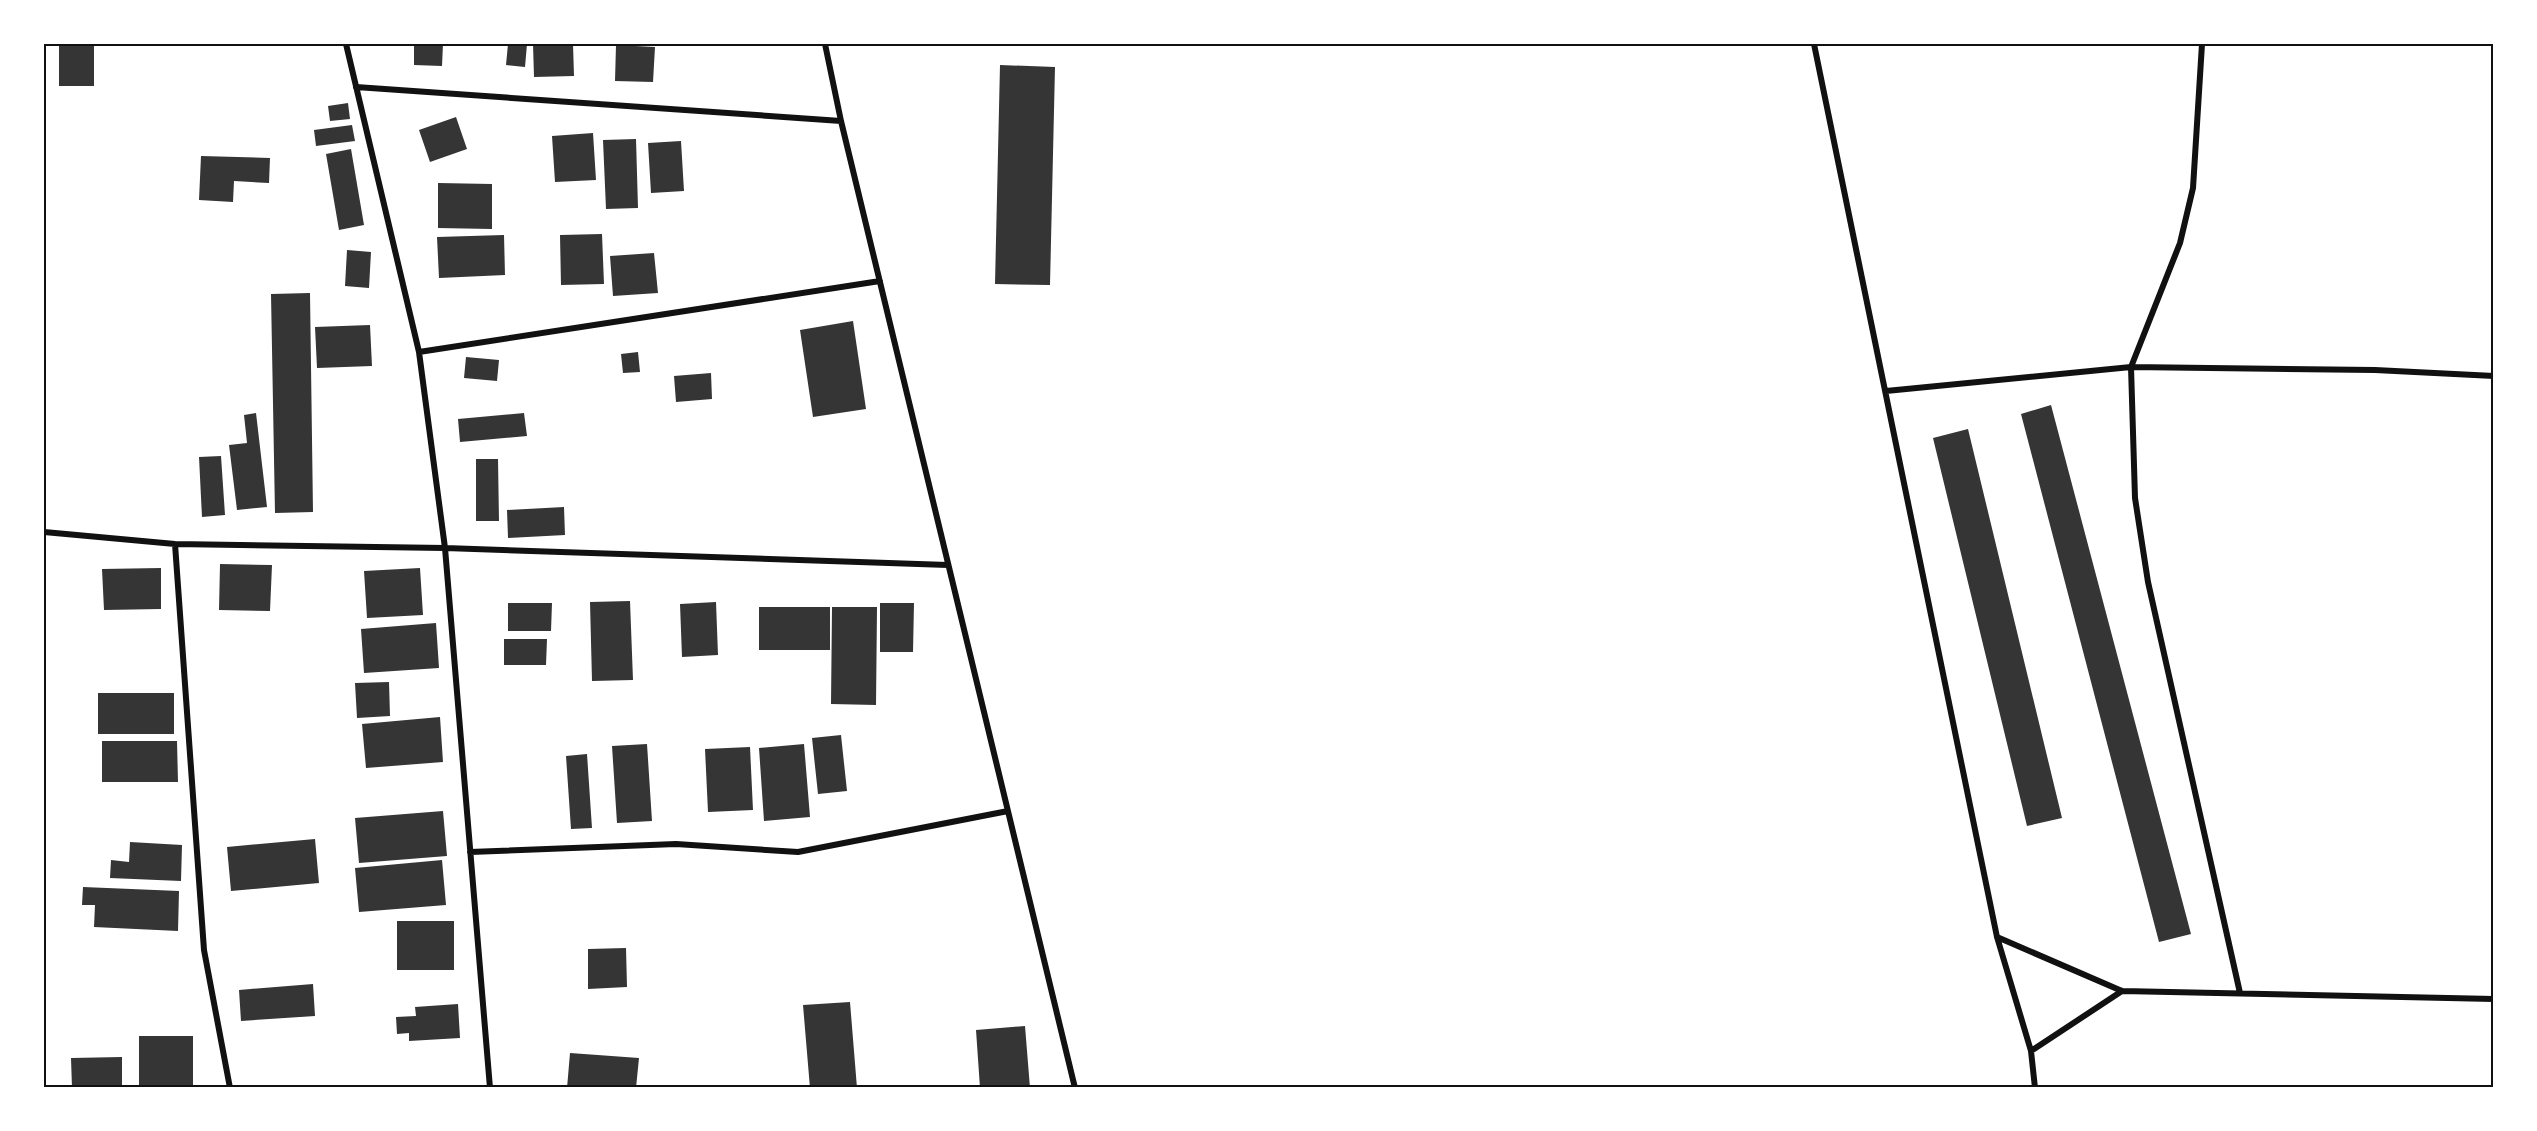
<svg xmlns="http://www.w3.org/2000/svg" width="2537" height="1131" font-family="Spectral,serif">
	<style>
		.building { fill: #353535 }
		.lines { fill: none; stroke-linecap: round; stroke-linejoin: round }
		.minor { stroke: #111; stroke-width: 6 }
		.neatline { fill: none; stroke: #111; stroke-width: 2 }
	</style>
	<rect width="100%" height="100%" fill="#fff"/>
	<!-- building -->
	<path class="building" d="M59,44h35v42h-35z
		M414,44h29l-1,22 -28,-1z
		M508,44h19l-2,23 -19,-2z
		M533,44h40l1,32 -40,1z
		M616,45l39,2 -2,35 -38,-1z
		M1000,65l55,2 -5,218 -55,-1z
		M348,103l2,16 -20,2 -2,-15z
		M456,117l11,32 -37,13 -11,-32z
		M352,125l3,16 -39,5 -2,-16z
		M593,133l3,47 -41,2 -3,-46z
		M636,139l2,69 -32,1 -3,-69z
		M681,141l3,50 -33,2 -3,-50z
		M351,149l13,76 -25,5 -13,-76z
		M201,156l69,2 -1,25 -35,-2 -1,21 -34,-2z
		M438,183l54,1v45l-54,-1z
		M602,234l2,50 -43,1 -1,-50z
		M504,235l1,40 -66,3 -2,-41z
		M347,250l24,2 -2,36 -24,-2z
		M654,253l4,40 -45,3 -3,-40z
		M310,293l3,219 -38,1 -4,-219z
		M853,321l13,88 -53,8 -13,-87z
		M370,325l2,41 -55,2 -2,-41z
		M638,352l2,20 -17,1 -2,-19z
		M466,357l33,3 -2,21 -33,-3z
		M711,373l1,26 -36,3 -2,-26z
		M2051,405l140,529 -32,8 -138,-528z
		M256,413l11,94 -30,3 -8,-65 18,-2 -3,-28z
		M524,413l3,23 -67,6 -2,-23z
		M1968,429l94,389 -35,8 -94,-388z
		M221,456l4,59 -23,2 -3,-60z
		M476,459h22l1,62h-23z
		M564,507l1,28 -57,3 -1,-28z
		M220,564l52,1 -2,46 -51,-1z
		M161,568v41l-57,1 -2,-41z
		M420,568l3,47 -56,3 -3,-47z
		M630,601l3,79 -41,1 -2,-79z
		M716,602l2,53 -36,2 -2,-53z
		M508,603h44l-1,28h-43z
		M880,603h34l-1,49h-33z
		M759,607h71v43h-71z
		M832,607h45l-1,98 -45,-1z
		M436,623l3,45 -75,5 -3,-44z
		M504,639h43l-1,26h-42z
		M389,682l1,34 -33,2 -2,-35z
		M98,693h76v41h-76z
		M440,717l3,45 -77,6 -4,-44z
		M841,735l6,56 -29,3 -6,-56z
		M102,741h75l1,41h-76z
		M647,744l5,77 -35,2 -5,-77z
		M804,744l6,73 -46,4 -5,-73z
		M750,747l3,63 -45,2 -3,-63z
		M587,754l5,74 -21,1 -5,-73z
		M443,811l4,45 -88,7 -4,-45z
		M315,839l4,44 -88,8 -4,-44z
		M130,842l52,3 -1,36 -71,-3 1,-18 18,2z
		M442,860l4,45 -87,7 -4,-44z
		M83,887l96,4 -1,40 -84,-4 1,-22h-13z
		M397,921h57v49h-57z
		M626,948l1,39 -39,2v-40z
		M313,984l2,32 -74,5 -2,-31z
		M850,1002l7,86h-47l-7,-83z
		M458,1004l2,34 -51,3v-8l-12,1 -1,-17 20,-1 -1,-9z
		M1025,1026l5,62h-50l-4,-58z
		M139,1036h54v52h-54z
		M570,1053l69,5 -3,30h-69z
		M122,1057v31h-50l-1,-30z
		M768,1085v3h-15v-2z"/>
	<g class="lines">
		<!-- minor -->
		<path class="minor" d="M346,44l73,308 26,196 45,540
			M825,44l16,77 234,967
			M1814,44l183,893 34,114 4,37
			M2202,44l-9,144 -13,55 -49,124 4,131 13,84 92,411
			M356,87l485,34
			M419,352l461,-71
			M1886,391l245,-24 244,3 119,6
			M44,532l131,12 270,4 503,17
			M175,544l29,406 26,138
			M470,852l206,-8 122,8 210,-41
			M1997,937l125,54 372,8
			M2031,1051l91,-60"/>
	</g>
	<!-- border -->
	<rect width="2537" height="1131" fill="none" stroke="#ffffff" stroke-width="90"/>
	<rect x="45" y="45" width="2447" height="1041" class="neatline"/>
</svg>
